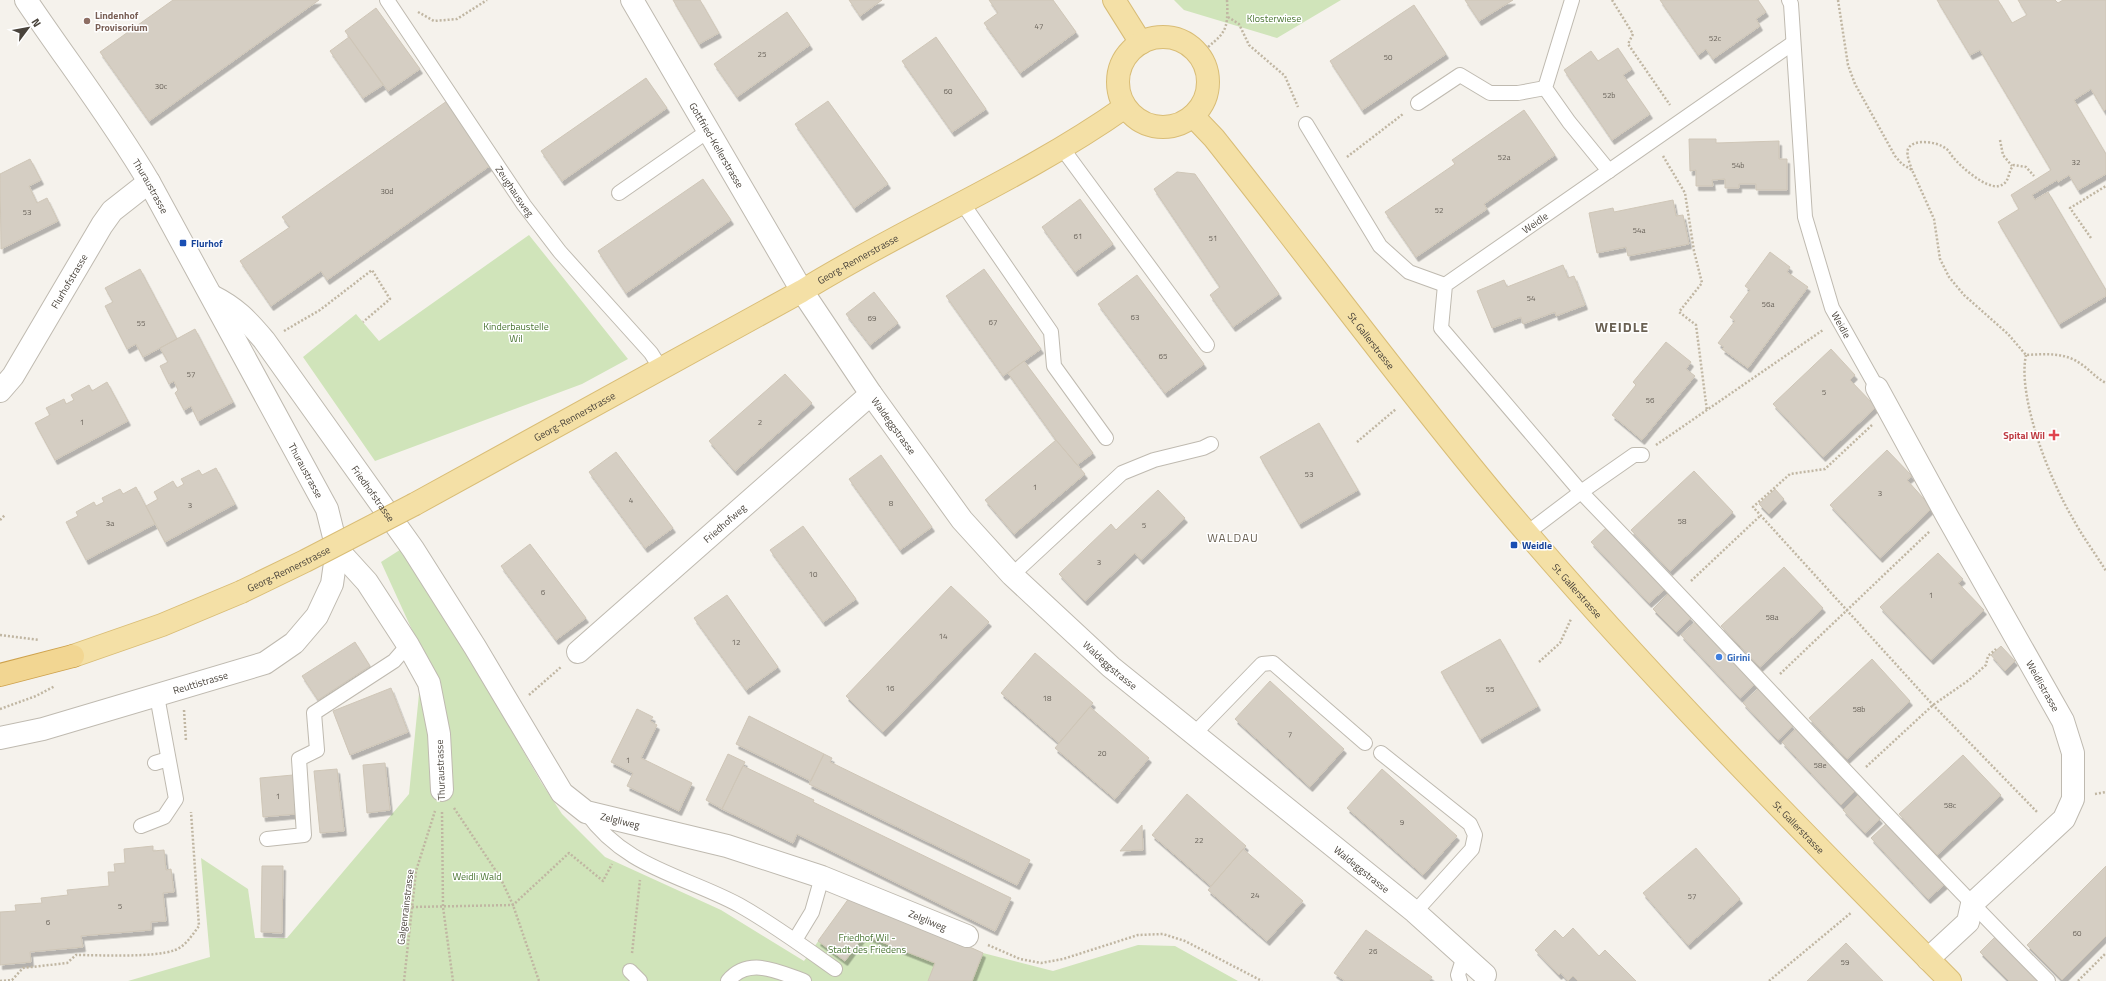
<svg xmlns="http://www.w3.org/2000/svg" width="2106" height="981" font-family="'Titillium Web',sans-serif">
	<style>
		.green { fill: #d0e4ba }
		.building { fill: #d5cec3; stroke: #cfc6b7; filter: url(#shadow) }
		.lines { fill: none; stroke-linecap: round; stroke-linejoin: round }
		.service-casing { stroke: #bfbab0; stroke-width: 16 }
		.minor-casing { stroke: #bfbab0; stroke-width: 24 }
		.primary-casing { stroke: #d9bd76; stroke-width: 24 }
		.trunk-casing { stroke: #cea24d; stroke-width: 24 }
		.path { stroke: #c0b6a2; stroke-width: 2.5; stroke-dasharray: 2 2; stroke-linecap: butt }
		.service { stroke: #fff; stroke-width: 14 }
		.minor { stroke: #fff; stroke-width: 22 }
		.primary { stroke: #f4e0a6; stroke-width: 22 }
		.trunk { stroke: #f2d692; stroke-width: 22 }
		.primary-bridge-casing { stroke: #d9bd76; stroke-width: 24; stroke-linecap: butt }
		.primary-bridge { stroke: #f4e0a6; stroke-width: 22 }
		.education-dot { fill: #8d6e63; stroke: #fff; stroke-width: 1.5 }
		.transit-dot { fill: #1a4fb4; stroke: #fff; stroke-width: 1.5 }
		.health-dot { fill: #e0444e; stroke: #fff; stroke-width: 1.5 }
		.shop-dot { fill: #3f7fe0; stroke: #fff; stroke-width: 1.5 }
		.labels { text-anchor: middle; stroke-width: 3; stroke-linejoin: round; paint-order: stroke }
		.number-label { font-size: 8px; fill: #6c665d }
		.education-label { font-size: 10px; font-weight: bold; fill: #785e54; stroke: #fff; text-anchor: start }
		.park-label { font-size: 10px; fill: #4a7533; stroke: #fff }
		.street-label { font-size: 10px; fill: #49433b; stroke: #fff }
		.transit-label { font-size: 10px; font-weight: bold; fill: #164399; stroke: #fff; text-anchor: start }
		.health-label { font-size: 10px; font-weight: bold; fill: #be3a42; stroke: #fff; text-anchor: end }
		.shop-label { font-size: 10px; font-weight: bold; fill: #366cbe; stroke: #fff; text-anchor: start }
		.quarter-label { font-size: 12px; letter-spacing: 1px; fill: #6a6153; stroke: #fff }
		.district-label { font-size: 14px; font-weight: bold; letter-spacing: 1px; fill: #6a6153; stroke: #fff }
	</style>
	<defs>
		<filter id="shadow"><feDropShadow dx="2.5" dy="4.5" stdDeviation="0" flood-color="#0004"/></filter>
	</defs>
	<rect width="100%" height="100%" fill="#f5f2ec"/>
	<!-- green -->
	<path class="green" d="M1174,0h167l-64,38 -93,-28z
		M529,235l99,124 -46,25 -207,77 -72,-104 53,-43 23,27z
		M406,546l135,236 21,32 43,43 116,53 83,51 48,-67 131,59 70,18 85,-26 37,1 63,35h-1110l82,-24 -9,-99 47,31 7,49h32l122,-144 14,-140 -42,-92z"/>
	<!-- building -->
	<path class="building" d="M173,0h146l-170,121 -49,-69z
		M673,0h27l19,33 -20,11z
		M849,0h33l-22,16z
		M989,0h64l23,32 -56,41 -36,-50 14,-10z
		M1465,0h48l-34,21z
		M1660,0h98l8,12 -10,7 4,7 -47,33 -7,-10 -8,6z
		M1937,0h61l14,23 15,-8 -9,-15h37l3,3 5,-3h43v109l-2,2 -13,-22 -17,11 32,54v20l-28,16 -9,-15 -11,7 -1,-2 -25,15 3,5 13,-8 58,98v6l-47,28 -61,-102 21,-13 -8,-14 40,-25 -71,-120 -10,5z
		M1414,5l32,49 -84,56 -32,-49z
		M376,8l44,61 -32,22 -43,-60z
		M787,12l23,33 -73,52 -23,-33z
		M349,37l34,48 -20,13 -33,-47z
		M936,37l50,72 -34,23 -50,-71z
		M1618,48l14,21 -9,6 27,39 -38,26 -48,-70 27,-19 7,10z
		M646,78l21,30 -105,73 -21,-30z
		M447,101l44,64 -164,115 -6,-9 -50,35 -31,-45 50,-34 -8,-10z
		M828,101l60,83 -34,24 -59,-84z
		M1524,110l31,45 -71,49 3,5 -71,48 -31,-45 70,-48 -3,-4z
		M1689,139h27v4l63,-2v18h8v31h-31v-6h-17v4h-14v-9l-13,1 1,6h-17v-16l-6,1z
		M30,159l11,21 -12,6 8,17 10,-5 11,23 -57,28 -1,-75z
		M1177,172l18,2 84,120 -46,33 -23,-32 10,-8 -66,-98z
		M703,179l28,41 -105,73 -28,-42z
		M1080,199l33,45 -38,28 -33,-45z
		M1673,200l3,16 7,-1 6,29 -61,12 -2,-9 -29,6 -8,-40 24,-5 1,4z
		M1770,252l20,15 -3,5 21,15 -60,81 -26,-19 2,-2 -6,-4 17,-22 -5,-4 20,-27 -5,-4z
		M1563,265l5,13 6,-2 11,29 -29,11 -1,-4 -32,12 -2,-7 -29,11 -15,-37 27,-11 3,7z
		M140,269l37,70 -34,18 -7,-13 -9,5 -22,-43 8,-4 -8,-14z
		M984,269l57,80 -38,27 -57,-80z
		M1137,275l67,89 -39,29 -67,-89z
		M874,292l24,31 -28,22 -24,-31z
		M195,329l38,73 -35,19 -7,-15 -7,4 -9,-17 3,-3 -4,-9 -5,3 -9,-18 8,-4 -8,-14z
		M1666,342l25,20 -5,7 9,7 -53,64 -30,-25 24,-30 -3,-3z
		M1831,349l24,26 -5,5 26,27 -53,50 -50,-53z
		M1024,361l69,92 -16,12 -21,-25 -48,-67z
		M785,374l27,29 -77,68 -26,-30z
		M107,382l21,39 -73,39 -20,-37 15,-8 -4,-7 18,-9 2,5 8,-4 -3,-5 18,-10 3,6z
		M1319,423l39,67 -59,34 -39,-67z
		M1056,440l29,34 -71,60 -29,-34z
		M1887,450l25,26 -5,4 25,28 -52,50 -50,-53z
		M616,452l57,76 -28,20 -56,-76z
		M881,455l51,72 -32,23 -51,-71z
		M216,468l19,36 -70,38 -19,-36 12,-7 -4,-7 19,-11 4,7 7,-4 -3,-5 18,-9 3,5z
		M1694,471l39,41 -63,59 -39,-41z
		M136,487l19,37 -69,36 -20,-38 12,-6 -2,-4 18,-10 2,4 8,-4 -2,-4 18,-9 3,5z
		M1775,489l9,10 -15,15 -10,-10z
		M1158,490l27,28 -44,42 -6,-7 -50,48 -26,-27 52,-50 5,6z
		M803,526l53,73 -33,23 -53,-72z
		M1607,527l59,61 -17,15 -58,-61z
		M530,544l56,74 -30,22 -55,-74z
		M1938,553l25,26 -5,4 26,27 -53,50 -51,-53z
		M1784,567l39,41 -63,59 -39,-41z
		M951,586l38,36 -106,110 -37,-36z
		M1668,594l23,24 -15,14 -23,-23z
		M727,595l51,72 -32,23 -52,-72z
		M1699,619l59,62 -18,17 -59,-63z
		M1500,639l38,67 -58,33 -39,-67z
		M355,642l15,24 -52,34 -16,-24z
		M2001,646l14,15 -10,10 -14,-16z
		M1035,653l58,50 -34,40 -58,-50z
		M1872,659l38,42 -63,58 -38,-41z
		M1270,681l74,68 -34,38 -75,-68z
		M391,688l17,44 -58,23 -17,-44z
		M1758,689l35,37 -15,14 -35,-37z
		M1090,707l59,51 -34,41 -60,-51z
		M637,709l16,8 -3,4 7,4 -16,33 51,25 -13,28 -52,-25 6,-13 -22,-11z
		M749,716l75,38 -13,27 -75,-37z
		M1799,726l59,62 -17,17 -59,-63z
		M728,754l17,8 -23,47 -16,-9z
		M824,754l8,4 -2,4 200,98 -13,25 -208,-101z
		M1963,755l38,40 -64,60 -38,-41z
		M385,763l5,47 -23,3 -4,-48z
		M743,766l71,34 -1,2 198,96 -16,33 -198,-97 -4,9 -71,-34z
		M337,769l7,62 -24,2 -6,-62z
		M1382,769l75,67 -34,39 -76,-67z
		M293,775l3,39 -33,3 -3,-39z
		M1187,794l59,52 -35,40 -59,-51z
		M1858,795l22,24 -15,14 -22,-23z
		M1887,823l58,61 -17,15 -57,-61z
		M1142,825l1,25 -23,1z
		M153,846v5l11,-1 2,20 5,-1 3,23 -11,1 3,28 -15,1v8l-70,6 2,11 -53,5 1,10 -31,3v-53l16,-1 -1,-6 27,-2 -1,-5 27,-3 -1,-5 42,-4 -1,-14h7l-1,-8 11,-1 -1,-14z
		M1696,848l44,51 -52,46 -45,-52z
		M1243,849l60,52 -36,40 -59,-51z
		M262,866h21l-1,67 -21,-1z
		M2106,866v70l-44,44 -35,-35z
		M852,894l131,59 -11,28h-44l7,-18 -71,-28 -19,26 -27,-20z
		M1573,928l26,28 6,-6 31,31h-58l-5,-5 -5,5 -7,-8 -2,2 -24,-25 20,-20 8,8z
		M1366,930l66,47 -3,4h-84l-11,-8z
		M1996,936l44,45h-31l-29,-29z
		M1846,943l37,38h-76z"/>
	<g class="lines">
		<!-- service casing -->
		<g class="service-casing">
			<g id="service">
				<path id="s1" d="M387,0l137,205 36,47 91,101 10,16"/>
				<path d="M1572,0l-27,88 24,34 40,49"/>
				<path id="s2" d="M1789,0l2,4 14,213 27,91 45,80"/>
				<path d="M1418,103l42,-28 30,18h28l27,-5"/>
				<path d="M1306,124l74,122 29,26 36,13"/>
				<path d="M1062,148l145,197"/>
				<path d="M619,193l89,-62"/>
				<path d="M963,204l88,128 3,34 52,72"/>
				<path d="M1642,455h-8l-53,37c157,162 308,329 467,489"/>
				<path id="s3" d="M1527,533l54,-41 -140,-164 4,-43 348,-242"/>
				<path d="M1012,575l110,-102 32,-13 49,-12 8,-4"/>
				<path d="M1195,733l67,-69 11,-1 92,80"/>
				<path d="M1381,753l89,71 5,11 -3,14 -57,63"/>
				<path d="M155,763l13,-4"/>
				<path d="M586,812c39,56 97,63 153,93 34,19 65,42 96,64"/>
				<path d="M141,826l23,-9 12,-18 -19,-103"/>
				<path d="M267,839l37,-4 -5,-76 18,-9 -3,-37 80,-52 14,-16"/>
				<path d="M795,940l17,-28 10,-35"/>
				<path d="M630,971l10,10"/>
				<path d="M728,981c21,-25 51,-9 76,0"/>
				<path d="M1460,981l-2,-6 6,-19"/>
			</g>
		</g>
		<!-- minor casing -->
		<g class="minor-casing">
			<g id="minor">
				<path id="s4" d="M26,0c41,61 86,119 123,182l178,327 10,40 30,33 41,63 21,38 10,51 3,56"/>
				<path id="s5" d="M632,0l170,291 69,103 91,126 50,55 99,92 304,245 70,63"/>
				<path id="s6" d="M212,296c24,12 35,24 52,44l149,209 62,98 87,146 24,19 141,34 95,31 145,59"/>
				<path id="s7" d="M1877,388l70,128 116,205 10,32v46l-9,20 -92,85 -4,18 -40,37"/>
				<path id="s8" d="M0,391l13,-15 89,-151 10,-14 37,-29"/>
				<path id="s9" d="M578,652l293,-258"/>
				<path id="s10" d="M0,738l43,-9 222,-66 29,-20 23,-27 15,-32 5,-35"/>
			</g>
		</g>
		<!-- primary casing -->
		<g class="primary-casing">
			<g id="primary">
				<path d="M1114,0l27,43"/>
				<circle cx="1163" cy="82" r="45"/>
				<path id="s11" d="M1193,116l21,22c97,122 189,248 289,367 141,167 294,321 447,476"/>
				<path id="s12" d="M415,504l387,-213c105,-65 221,-112 323,-184"/>
				<path d="M73,656l89,-31 79,-33"/>
			</g>
		</g>
		<!-- trunk casing -->
		<g class="trunk-casing">
			<path id="trunk" d="M0,675l73,-19"/>
		</g>
		<!-- path -->
		<path class="path" d="M1612,0l21,34 -5,10 42,61
			M1838,0l10,65 7,19 40,72 7,8 10,6 22,49 6,40 9,18 15,18 44,39 18,21c19,-1 39,-3 55,9 9,6 15,14 25,19
			M418,12l16,9 23,-2 30,-19
			M1228,17l11,7 10,21 36,31 13,31
			M1199,55c24,-22 30,-20 28,-55
			M2000,140l3,15 9,11
			M1663,156l22,37 9,58 8,32 -23,29 17,13 11,86
			M1347,157l56,-43
			M1912,170c-2,-6 -6,-15 -4,-21 5,-11 30,-7 37,-1 4,2 5,6 8,9 8,10 33,32 46,29 12,-3 8,-15 15,-21l12,2 8,9
			M2091,238l-21,-30 36,-22
			M284,331l36,-21 52,-40 18,29 -27,23
			M2026,355c-9,42 24,125 46,162 10,19 23,36 34,54
			M1872,425l-47,44 -35,5 -37,33 180,198 105,108
			M1357,442l39,-33
			M1656,445l167,-115
			M0,520l5,-5
			M1691,581l69,-65
			M0,635l39,5
			M1539,662l21,-19 11,-24
			M1780,674l150,-143
			M529,695l32,-28
			M0,709l36,-13 19,-10
			M184,710l2,31
			M1866,767l67,-62 36,-25 17,-15 2,-9 8,-7
			M2095,794l11,-2
			M454,808l46,69 13,28 26,76
			M442,812l1,95 10,74
			M412,907l101,-2 56,-52 34,28 9,-17
			M988,945l32,14 21,4 22,-4 75,-24 25,-1 22,7 77,40
			M632,953l8,-73
			M0,981l12,-1 11,-12 44,-5 9,-8c24,0 78,3 99,-5 11,-4 17,-15 24,-24l-8,-114
			M404,981l12,-110 19,-60
			M1769,981l83,-69
			M2078,981l28,-28"/>
		<!-- service -->
		<use href="#service" class="service"/>
		<!-- minor -->
		<use href="#minor" class="minor"/>
		<!-- primary -->
		<use href="#primary" class="primary"/>
		<!-- trunk -->
		<use href="#trunk" class="trunk"/>
		<!-- primary-bridge casing -->
		<g class="primary-bridge-casing">
			<g id="primary-bridge">
				<path id="s13" d="M241,592l64,-31 110,-57"/>
			</g>
		</g>
		<!-- primary-bridge -->
		<use href="#primary-bridge" class="primary-bridge"/>
	</g>
	<!-- markers -->
	<circle class="education-dot" cx="87" cy="21" r="4"/>
	<g class="transit-dot">
		<rect x="179" y="239" width="8" height="8" rx="2"/>
		<rect x="1510" y="541" width="8" height="8" rx="2"/>
	</g>
	<path class="health-dot" d="M2052 429h4v4h4v4h-4v4h-4v-4h-4v-4h4z"/>
	<circle class="shop-dot" cx="1719" cy="657" r="4"/>
	<g class="labels">
		<!-- number labels -->
		<g class="number-label">
			<text x="1039" y="29">47</text>
			<text x="1715" y="41">52c</text>
			<text x="762" y="57">25</text>
			<text x="1388" y="60">50</text>
			<text x="161" y="89">30c</text>
			<text x="948" y="94">60</text>
			<text x="1609" y="98">52b</text>
			<text x="1504" y="160">52a</text>
			<text x="2076" y="165">32</text>
			<text x="1738" y="168">54b</text>
			<text x="387" y="194">30d</text>
			<text x="1439" y="213">52</text>
			<text x="27" y="215">53</text>
			<text x="1639" y="233">54a</text>
			<text x="1078" y="239">61</text>
			<text x="1213" y="241">51</text>
			<text x="1531" y="301">54</text>
			<text x="1768" y="307">56a</text>
			<text x="1135" y="320">63</text>
			<text x="872" y="321">69</text>
			<text x="993" y="325">67</text>
			<text x="141" y="326">55</text>
			<text x="1163" y="359">65</text>
			<text x="191" y="377">57</text>
			<text x="1824" y="395">5</text>
			<text x="1650" y="403">56</text>
			<text x="82" y="425">1</text>
			<text x="760" y="425">2</text>
			<text x="1309" y="477">53</text>
			<text x="1035" y="490">1</text>
			<text x="1880" y="496">3</text>
			<text x="631" y="503">4</text>
			<text x="891" y="506">8</text>
			<text x="190" y="508">3</text>
			<text x="1682" y="524">58</text>
			<text x="110" y="526">3a</text>
			<text x="1144" y="528">5</text>
			<text x="1099" y="565">3</text>
			<text x="813" y="577">10</text>
			<text x="543" y="595">6</text>
			<text x="1931" y="598">1</text>
			<text x="1772" y="620">58a</text>
			<text x="943" y="639">14</text>
			<text x="736" y="645">12</text>
			<text x="890" y="691">16</text>
			<text x="1490" y="692">55</text>
			<text x="1047" y="701">18</text>
			<text x="1859" y="712">58b</text>
			<text x="1290" y="737">7</text>
			<text x="1102" y="756">20</text>
			<text x="628" y="763">1</text>
			<text x="1820" y="768">58e</text>
			<text x="278" y="799">1</text>
			<text x="1950" y="808">58c</text>
			<text x="1402" y="825">9</text>
			<text x="1199" y="843">22</text>
			<text x="1255" y="898">24</text>
			<text x="1692" y="899">57</text>
			<text x="120" y="909">5</text>
			<text x="48" y="925">6</text>
			<text x="2077" y="936">60</text>
			<text x="1373" y="954">26</text>
			<text x="1845" y="965">59</text>
		</g>
		<!-- education labels -->
		<g class="education-label">
			<text x="95" y="19">Lindenhof<tspan x="95" dy="12">Provisorium</tspan></text>
		</g>
		<!-- park labels -->
		<g class="park-label">
			<text x="1274" y="22">Klosterwiese</text>
			<text x="516" y="330">Kinderbaustelle<tspan x="516" dy="12">Wil</tspan></text>
			<text x="477" y="880">Weidli Wald</text>
			<text x="867" y="941">Friedhof Wil -<tspan x="867" dy="12">Stadt des Friedens</tspan></text>
		</g>
		<!-- street labels -->
		<g class="street-label">
			<text dy="4" stroke="none"><textPath href="#s5" startOffset="168">Gottfried-Kellerstrasse</textPath></text>
			<text dy="4" stroke="none"><textPath href="#s4" startOffset="224">Thuraustrasse</textPath></text>
			<text dy="4" stroke="none"><textPath href="#s1" startOffset="230">Zeughausweg</textPath></text>
			<text dy="4" stroke="none"><textPath href="#s3" startOffset="436">Weidle</textPath></text>
			<text dy="4" stroke="none"><textPath href="#s12" startOffset="506">Georg-Rennerstrasse</textPath></text>
			<text dy="4" stroke="none"><textPath href="#s8" startOffset="130">Flurhofstrasse</textPath></text>
			<text dy="4" stroke="none"><textPath href="#s2" startOffset="332">Weidle</textPath></text>
			<text dy="4" stroke="none"><textPath href="#s11" startOffset="287">St. Gallerstrasse</textPath></text>
			<text dy="4" stroke="none"><textPath href="#s12" startOffset="182">Georg-Rennerstrasse</textPath></text>
			<text dy="4" stroke="none"><textPath href="#s5" startOffset="500">Waldeggstrasse</textPath></text>
			<text dy="4" stroke="none"><textPath href="#s4" startOffset="548">Thuraustrasse</textPath></text>
			<text dy="4" stroke="none"><textPath href="#s6" startOffset="257">Friedhofstrasse</textPath></text>
			<text dy="4" stroke="none"><textPath href="#s9" startOffset="195">Friedhofweg</textPath></text>
			<text dy="4" stroke="none"><textPath href="#s13" startOffset="53">Georg-Rennerstrasse</textPath></text>
			<text dy="4" stroke="none"><textPath href="#s11" startOffset="611">St. Gallerstrasse</textPath></text>
			<text dy="4" stroke="none"><textPath href="#s5" startOffset="824">Waldeggstrasse</textPath></text>
			<text dy="4" stroke="none"><textPath href="#s10" startOffset="208">Reuttistrasse</textPath></text>
			<text dy="4" stroke="none"><textPath href="#s7" startOffset="341">Weidlistrasse</textPath></text>
			<text transform="translate(440 770) rotate(-92)" y="4">Thuraustrasse</text>
			<text dy="4" stroke="none"><textPath href="#s6" startOffset="677">Zelgliweg</textPath></text>
			<text dy="4" stroke="none"><textPath href="#s11" startOffset="935">St. Gallerstrasse</textPath></text>
			<text dy="4" stroke="none"><textPath href="#s5" startOffset="1148">Waldeggstrasse</textPath></text>
			<text transform="translate(405 907) rotate(-83)" y="4">Galgenrainstrasse</text>
			<text dy="4" stroke="none"><textPath href="#s6" startOffset="1001">Zelgliweg</textPath></text>
		</g>
		<!-- transit labels -->
		<g class="transit-label">
			<text x="191" y="247">Flurhof</text>
			<text x="1522" y="549">Weidle</text>
		</g>
		<!-- health labels -->
		<g class="health-label">
			<text x="2045" y="439">Spital Wil</text>
		</g>
		<!-- shop labels -->
		<g class="shop-label">
			<text x="1727" y="661">Girini</text>
		</g>
		<!-- quarter labels -->
		<g class="quarter-label">
			<text x="1233" y="542">WALDAU</text>
		</g>
		<!-- district labels -->
		<g class="district-label">
			<text x="1622" y="332">WEIDLE</text>
		</g>
	</g>
	<!-- north arrow -->
	<g transform="translate(28 28) rotate(58)" stroke="#ffffff" stroke-width="3" paint-order="stroke">
	<path d="M0-3L7 15L0 10L-7 15Z" fill="#49433b"/>
	<text y="-6" font-size="11" font-weight="bold" text-anchor="middle" fill="#49433b">N</text>
	</g>
</svg>
